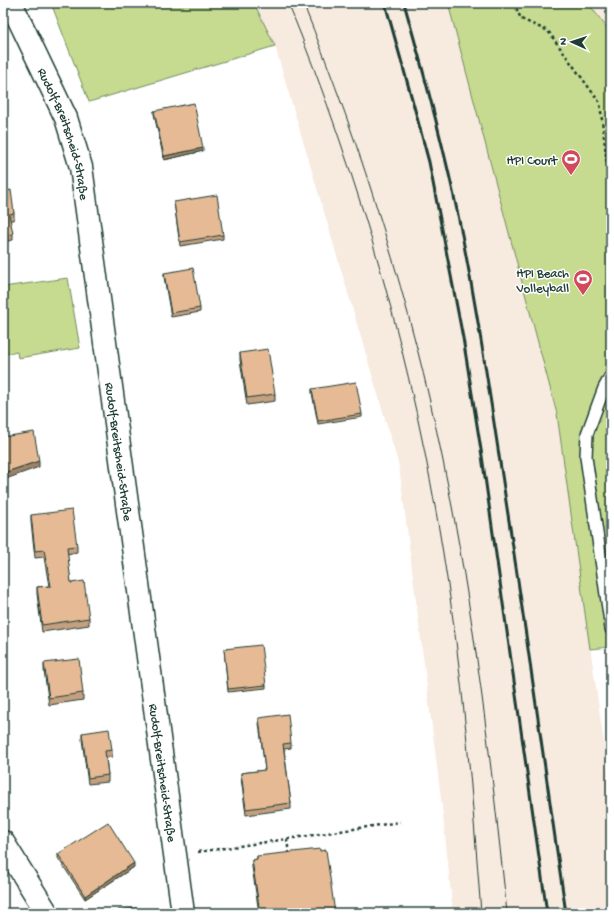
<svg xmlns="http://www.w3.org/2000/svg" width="614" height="916" font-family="'Gochi Hand',sans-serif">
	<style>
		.built { fill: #f7eadf }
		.green { fill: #c6db90; stroke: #728c62 }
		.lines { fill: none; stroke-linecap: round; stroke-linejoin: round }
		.lane-casing { stroke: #1f3d34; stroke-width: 14 }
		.street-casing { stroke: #1f3d34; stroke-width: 25 }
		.secondary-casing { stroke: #1f3d34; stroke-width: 25 }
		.path { stroke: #1f3d34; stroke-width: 2.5; stroke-dasharray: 3 3; stroke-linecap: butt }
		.lane { stroke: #fff; stroke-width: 11 }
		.street { stroke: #fff; stroke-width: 22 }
		.secondary { stroke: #fff; stroke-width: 22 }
		.tram { stroke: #1f3d34; stroke-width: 1 }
		.rail { stroke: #1f3d34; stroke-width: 3 }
		.wall { fill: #c5a080; stroke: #1f3d34 }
		.shaded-wall { fill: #a08268; stroke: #1f3d34 }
		.building { fill: #e5ba95; stroke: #1f3d34 }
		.labels { text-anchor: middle; stroke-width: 3; stroke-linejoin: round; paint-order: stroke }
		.street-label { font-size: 13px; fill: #1f3d34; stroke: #fff }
		.poi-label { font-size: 13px; fill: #1f3d34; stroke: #fff; text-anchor: end }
	</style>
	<rect width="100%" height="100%" fill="#fff"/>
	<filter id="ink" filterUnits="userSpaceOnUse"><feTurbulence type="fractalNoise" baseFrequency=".025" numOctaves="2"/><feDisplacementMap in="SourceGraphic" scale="8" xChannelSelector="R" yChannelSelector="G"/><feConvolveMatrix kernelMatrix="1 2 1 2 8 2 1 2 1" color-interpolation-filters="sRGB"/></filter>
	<g filter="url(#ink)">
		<!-- built -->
		<path class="built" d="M254,3h194l109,411 54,379v120h-158l-11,-107 -43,-340 -124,-420z
			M588,3h23v30z"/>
		<!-- green -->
		<path class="green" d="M51,3h203l21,43 -186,56z
			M448,3h140l23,30v614l-21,2 -33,-235z
			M68,278l12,70 -62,10 -1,-6 -14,2v-67z"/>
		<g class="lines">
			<!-- lane casing -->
			<g class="lane-casing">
				<path id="lane" d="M611,375l-7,13 -17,46 -1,23 25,172"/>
			</g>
			<!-- street casing -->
			<g class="street-casing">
				<path id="street" d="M3,842l44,71"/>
			</g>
			<!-- secondary casing -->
			<g class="secondary-casing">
				<g id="secondary">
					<path id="s1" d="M11,3l55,115 15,49 102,746"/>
				</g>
			</g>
			<!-- path -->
			<path class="path" d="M514,3l7,16 27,12 52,72 11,94
				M287,839l113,-17
				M198,852l89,-13 2,16"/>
			<!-- lane -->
			<use href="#lane" class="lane"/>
			<!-- street -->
			<use href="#street" class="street"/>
			<!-- secondary -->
			<use href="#secondary" class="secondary"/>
			<!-- tram -->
			<path class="tram" d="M288,3c73,177 125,362 155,550 20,119 29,240 38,360
				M303,3c60,148 108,302 140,458 31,149 48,301 64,452"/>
			<!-- rail -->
			<path class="rail" d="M385,3l27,96 17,63 34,176 19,118 65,457
				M404,3c20,70 39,140 54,212 20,97 34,195 49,293 21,135 39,270 59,405"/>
		</g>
		<!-- wall -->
		<path class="wall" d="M154,111l49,40 -39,9 -10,-46z
			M3,131l1,6v6l-1,1z
			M3,174l3,17 8,22v7h-4l3,14v6l-10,2z
			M174,202l49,33v4l-43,7z
			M164,273l36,35v4l-29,5 -7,-40z
			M240,353l35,41v7l-28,4 -7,-45z
			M312,389l50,25v3l-44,7 -6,-31z
			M31,515l46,31v6l-10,2 4,29 18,35v7l-47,7 -5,-38v-7l12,-1 -5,-29 -9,1 -4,-36z
			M224,649l42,36v3l-38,4z
			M44,663l39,30v7l-34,5 -5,-35z
			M259,718l32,25v5l-7,1 7,54v6l-45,6 -5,-37v-5l24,-3 -6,-47z
			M82,733l30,17v7l-6,1 2,17v7l-20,2 -6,-45z
			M58,854l76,13 -49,32 -27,-41z
			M257,856l78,57h-76l-7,-46v-7l5,-1z"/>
		<!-- shaded-wall -->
		<path class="shaded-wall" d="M203,148v3l-39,9v-4z
			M39,461v6l-36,13v-7z
			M134,863v4l-49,32v-3z"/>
		<!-- building -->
		<path class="building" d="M194,103l9,45 -39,8 -10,-45z
			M3,174l3,17 5,-1 3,23 -5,1 4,20 -10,1z
			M217,195l6,40 -43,7 -6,-40z
			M193,268l7,40 -29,5 -7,-40z
			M268,349l7,45 -28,4 -7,-45z
			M356,382l6,32 -44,7 -6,-32z
			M34,432l5,29 -36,12v-36z
			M72,510l5,36 -10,1 4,36 13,-2 5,37 -47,7 -5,-38 14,-1 -7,-36 -9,1 -4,-36z
			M261,645l5,40 -38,4 -4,-40z
			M79,659l4,34 -34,5 -5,-35z
			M288,714l3,29 -8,1 8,59 -45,6 -5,-36 24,-3 -6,-52z
			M109,729l3,21 -7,1 3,24 -20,3 -6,-45z
			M108,822l26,41 -49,33 -27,-42z
			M320,849v2l6,-1 9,63h-75l-8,-53 5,-1v-3z
			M138,908l1,5h-20l-1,-3z"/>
	</g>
	<!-- icons -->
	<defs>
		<g id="stadium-pin" transform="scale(1)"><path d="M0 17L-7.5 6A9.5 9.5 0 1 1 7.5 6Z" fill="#d1495b" stroke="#fff"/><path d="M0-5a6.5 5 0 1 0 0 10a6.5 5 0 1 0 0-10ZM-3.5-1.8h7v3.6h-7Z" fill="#fff"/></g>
	</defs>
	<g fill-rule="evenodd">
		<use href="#stadium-pin" x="571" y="159"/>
		<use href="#stadium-pin" x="583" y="279"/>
	</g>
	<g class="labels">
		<!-- street labels -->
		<g class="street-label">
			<text dy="5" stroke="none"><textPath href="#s1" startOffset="142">Rudolf-Breitscheid-Straße</textPath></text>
			<text dy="5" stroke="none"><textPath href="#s1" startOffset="466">Rudolf-Breitscheid-Straße</textPath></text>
			<text dy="5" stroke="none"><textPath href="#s1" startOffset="790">Rudolf-Breitscheid-Straße</textPath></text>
		</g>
		<!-- poi labels -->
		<g class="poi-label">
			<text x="557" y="164">HPI Court</text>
			<text x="569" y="277">HPI Beach<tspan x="569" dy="15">Volleyball</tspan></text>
		</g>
	</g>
	<!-- margin -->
	<rect width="614" height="916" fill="none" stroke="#fff" stroke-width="16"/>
	<rect x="8" y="8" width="598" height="900" fill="none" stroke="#1f3d34" stroke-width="1.5" filter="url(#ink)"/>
	<!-- north arrow -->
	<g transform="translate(572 42) rotate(273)" stroke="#ffffff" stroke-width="3" paint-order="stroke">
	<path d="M0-3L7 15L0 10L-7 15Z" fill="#1f3d34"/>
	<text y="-6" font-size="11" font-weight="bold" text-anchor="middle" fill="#1f3d34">N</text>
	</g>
</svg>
